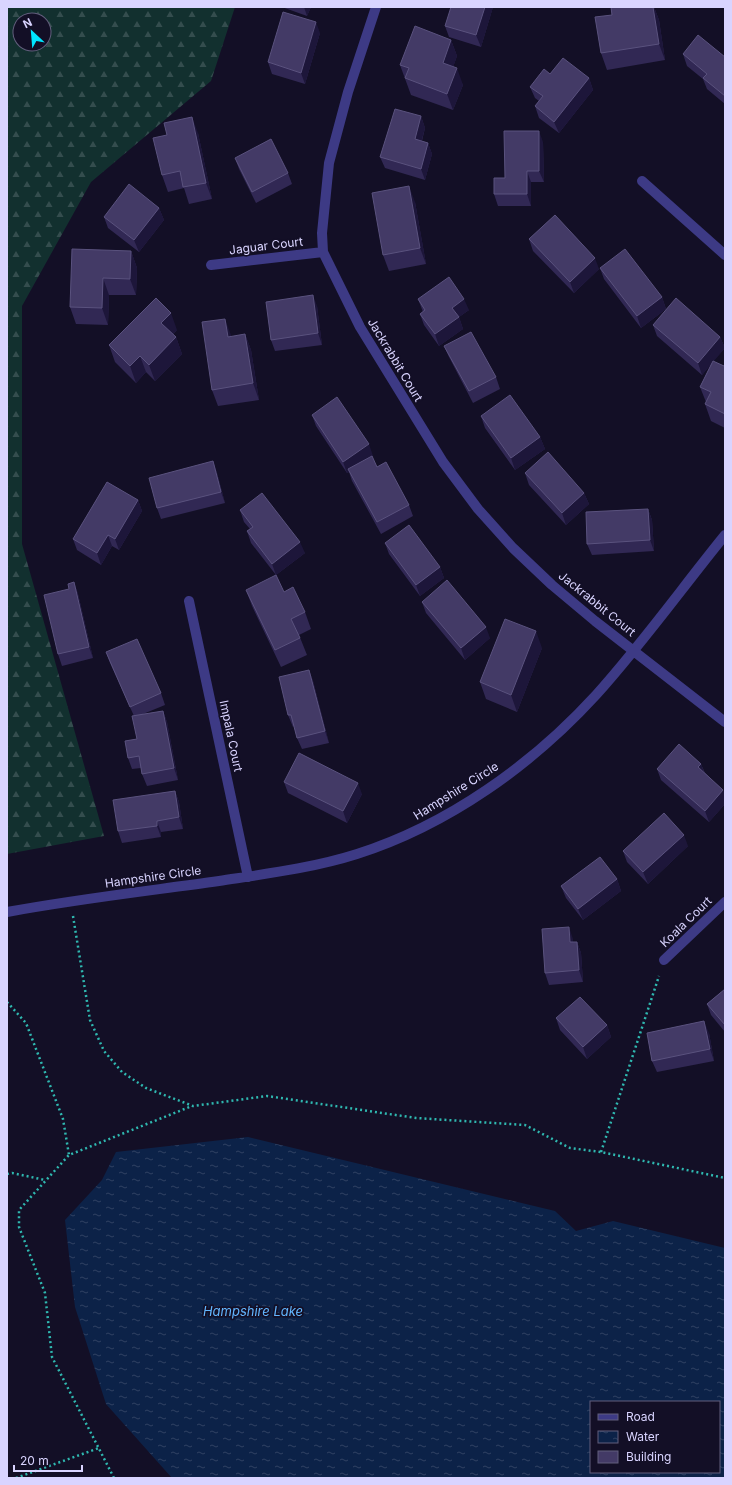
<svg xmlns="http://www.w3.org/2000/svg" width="732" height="1485" font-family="Inter,sans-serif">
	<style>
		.forest { fill: url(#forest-firs); fill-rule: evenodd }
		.water { fill: url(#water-ripples); fill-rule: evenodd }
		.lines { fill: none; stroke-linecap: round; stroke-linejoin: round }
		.path { stroke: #2fb8b0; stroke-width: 2.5; stroke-dasharray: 2 3; stroke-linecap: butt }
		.minor { stroke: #3d3a85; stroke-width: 10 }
		.wall { fill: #312854 }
		.shaded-wall { fill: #1d163a }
		.building { fill: #433a66; stroke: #5a527e }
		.labels { text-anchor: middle; stroke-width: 3.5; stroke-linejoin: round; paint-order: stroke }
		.street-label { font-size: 12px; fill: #d9d4ff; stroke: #130f26 }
		.water-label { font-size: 13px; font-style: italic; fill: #62b6ff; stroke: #130f26 }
	</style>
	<defs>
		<pattern id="forest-firs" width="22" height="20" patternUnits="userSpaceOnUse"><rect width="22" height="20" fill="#12302f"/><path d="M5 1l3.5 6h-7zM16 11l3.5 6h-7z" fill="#344d4e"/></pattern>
		<pattern id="water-ripples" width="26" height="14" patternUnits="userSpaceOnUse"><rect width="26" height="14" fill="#0c2248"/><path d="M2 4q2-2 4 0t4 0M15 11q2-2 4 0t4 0" fill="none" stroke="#2f4163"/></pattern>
	</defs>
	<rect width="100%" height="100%" fill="#130f26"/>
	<!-- forest -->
	<path class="forest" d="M7,7h228l-24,74 -120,101 -69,124v238l82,292 -97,18zM20,20h24v24h-24z"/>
	<!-- water -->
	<path class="water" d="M248,1137l307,74 21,20 37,-10 112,27v230h-553l-66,-74 -31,-97 -10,-87 37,-40 14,-28zM591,1402h128v70h-128z"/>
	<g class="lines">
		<!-- path -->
		<path class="path" d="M73,916l17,104 14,31 18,21 24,16 47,18 74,-10 149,22 109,7 45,23 31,4 124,26
			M7,1002l19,21 37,96 6,36
			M601,1152l58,-176
			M7,1174l5,-1 33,7
			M16,1478l83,-30
			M114,1478l-62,-121 -7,-64 -26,-66v-17l50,-55 123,-49"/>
		<!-- minor -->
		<path class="minor" d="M376,7l-28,85 -19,71 -7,70 1,19 37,75 83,135 35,47 35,39 39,37 43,36 130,101
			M642,181l83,74
			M211,265l112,-13
			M189,601l59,276
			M7,912c70,-13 141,-21 212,-31 46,-7 94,-13 138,-27 91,-29 175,-89 239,-159 46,-51 86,-107 129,-160
			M664,960l61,-58"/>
	</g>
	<!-- wall -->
	<path class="wall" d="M282,7h29l-4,9z
		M493,7l-12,40 -32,-10 -4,-11z
		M611,7h43l5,13 6,40 -58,10 -6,-17 11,-38z
		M320,33l-15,51 -33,-10 -4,-12z
		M451,40l6,16 -4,11 10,18 -10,25 -42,-15 -11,-30z
		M683,54l42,3v47l-18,-15 -4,-10 -16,-13z
		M550,74l39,4 4,12 -34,43 -20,-15 -4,-12 4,-5 -4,-3 -5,-11z
		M421,116l4,12 -3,13 6,2 4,11 -7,26 -40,-12 -5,-11z
		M198,133l14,66 -23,5 -5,-16 -16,4 -6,-17z
		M543,142l1,40h-13v24h-33l-4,-12 11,-16z
		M235,158l53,15 4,11 -36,19 -17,-34z
		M415,202l11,62 -37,7 -6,-16z
		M159,208l5,12 -25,32 -31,-24 -4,-11z
		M529,239l70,30 -25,24 -41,-42z
		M131,251l6,17 -1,27h-27l-1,30 -32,-1 -6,-17z
		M600,268l62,29 4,12 -25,19 -37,-49z
		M418,299l51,11 -10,7 4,12 -24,17 -15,-21 -4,-11 3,-2z
		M317,306l5,39 -47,6 -4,-11z
		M653,325l67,12 5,11 -12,13 11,5 1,-3v65l-14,-7 -6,-17 1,-2 -6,-15 11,-23 -9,11 -45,-39z
		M177,330l-4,4 3,3 6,17 -27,27 -9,-9 -10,11 -21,-21 -6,-17z
		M245,334l6,16 8,50 -41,6 -6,-16z
		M444,346l52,31 4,12 -27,14 -24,-46z
		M312,415l61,41 -1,1 5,10 32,38 4,11 -32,18 -29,-53 -3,-9 -2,1 -31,-47z
		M481,416l59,21 5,12 -30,21 -30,-42z
		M213,461l4,12 8,30 -64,16 -4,-11z
		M525,473l59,20 5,11 -23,21 -37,-40z
		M138,500l4,11 -23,39 -7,-4 -11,19 -24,-15 -4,-11z
		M648,509l4,11 2,31 -62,4 -5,-11z
		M240,510l65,43 -29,22 -25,-32 -4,-12 3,-2 -6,-7z
		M385,543l55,24 4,11 -24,18 -31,-42z
		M74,582l4,12 15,64 -31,8 -4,-12 11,-65z
		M246,590l38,2 21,20 6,17 -12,6 8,20 -26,12 -29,-61z
		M422,602l68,36 -25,22 -39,-47z
		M542,648l-25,64 -31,-13 -6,-17z
		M106,652l55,41 4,12 -22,9 20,-3 4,11 11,58 -31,6 -5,-12 -1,-6 -9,1 -4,-11 9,-19 -3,-23 -24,-53z
		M309,670l4,11 16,62 -27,6 -5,-11 -3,-12 -1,1 -5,-12z
		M701,764l4,9 20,21v10l-16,18 -48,-42 -4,-11z
		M284,782l78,12 -15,29 -59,-30z
		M175,791l4,11 4,27 -22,3v5l-39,6 -4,-12z
		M688,846l-40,38 -21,-22 -4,-11z
		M617,879l4,12 -38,29 -17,-22 -5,-12z
		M573,939v3h4l4,11 2,29 -34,3 -4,-12z
		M725,989v43l-14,-17 -4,-11z
		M556,1018l51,7 4,12 -24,22 -27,-29z
		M709,1033l5,28 -57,11 -5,-11z"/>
	<!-- shaded-wall -->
	<path class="shaded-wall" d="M304,7h7l-4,9z
		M485,7h8l-12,40 -5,-12z
		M653,7h1l5,13 6,40 -6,-16z
		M316,22l4,11 -15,51 -4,-11z
		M451,40l6,16 -8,23 -6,-16z
		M457,68l6,17 -10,25 -6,-16z
		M589,78l4,12 -34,43 -5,-11z
		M421,116l4,12 -6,22 -4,-11z
		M192,117l6,16 14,66 -6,-16z
		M539,131l4,11 1,40 -5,-11z
		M428,143l4,11 -7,26 -4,-11z
		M527,171l4,11v24l-4,-12z
		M409,186l6,16 11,62 -6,-16z
		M159,208l5,12 -25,32 -5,-12z
		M131,251l6,17 -1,27 -6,-16z
		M595,258l4,11 -25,24 -4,-11z
		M103,278l6,17 -1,30 -6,-17z
		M313,295l4,11 5,39 -4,-12z
		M662,297l4,12 -25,19 -4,-12z
		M464,299l5,11 -10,7 4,12 -24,17 -4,-12 17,-26z
		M171,313l6,17 -10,9 -6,-16z
		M225,319l6,16 3,18 -6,-16z
		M245,334l6,16 8,50 -6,-17z
		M176,337l6,17 -27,27 -6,-16z
		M720,337l5,11 -23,27 -4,-12z
		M140,356l6,16 -10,11 -6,-17z
		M540,437l5,12 -30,21 -4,-12z
		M369,444l4,12 -23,16 -2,-3 1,3 -2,1 -4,-11z
		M213,461l4,12 8,30 -4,-11z
		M584,493l5,11 -23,21 -4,-12z
		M138,500l4,11 -23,39 -4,-11z
		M648,509l4,11 2,31 -4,-11z
		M108,535l4,11 -11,19 -4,-12z
		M300,542l5,11 -29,22 -4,-11z
		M440,567l4,11 -24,18 -4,-11z
		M74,582l4,12 15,64 -4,-11z
		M486,627l4,11 -25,22 -4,-12z
		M536,631l6,17 -25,64 -6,-17z
		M309,670l4,11 16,62 -4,-12z
		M163,711l4,11 11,58 -4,-12z
		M701,764l4,11 -7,-8z
		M358,783l4,11 -15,29 -4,-12z
		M723,790l2,4v10l-16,18 -4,-11z
		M175,791l4,11 4,27 -4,-12z
		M157,821l4,11v5l-4,-11z
		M684,835l4,11 -40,38 -5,-12z
		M617,879l4,12 -38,29 -5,-11z
		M569,927l4,12 1,15 -4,-12z
		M577,942l4,11 2,29 -4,-12z
		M704,1021l5,12 5,28 -4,-12z
		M607,1025l4,12 -24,22 -4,-12z"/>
	<!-- building -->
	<path class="building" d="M451,7h34l-9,28 -31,-9z
		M611,7h42l6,37 -58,9 -6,-36 17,-2z
		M283,12l33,10 -15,51 -33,-11z
		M415,26l36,14 -8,23 14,5 -10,26 -42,-16 4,-10 -9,-3z
		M698,35l27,22v39l-22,-18 4,-4 -24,-20z
		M563,58l26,20 -35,44 -19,-16 8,-10 -13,-9 14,-18 6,5z
		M395,109l26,7 -6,23 13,4 -7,26 -41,-12z
		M192,117l14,66 -23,4 -3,-16 -18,4 -9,-37 14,-3 -3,-12z
		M504,131h35v40h-12v23h-33v-16h11z
		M271,139l17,34 -36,19 -17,-34z
		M129,184l30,24 -25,32 -30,-23z
		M409,186l11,62 -37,7 -11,-62z
		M555,215l40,43 -25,24 -41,-43z
		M72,249l59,2 -1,28 -27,-1 -1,30 -32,-1z
		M625,249l37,48 -25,19 -37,-48z
		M449,277l15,22 -12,9 7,9 -24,17 -15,-20 5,-4 -7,-11z
		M313,295l5,38 -47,7 -5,-38z
		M156,298l15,15 -10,10 15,14 -27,28 -9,-9 -10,10 -21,-21z
		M676,298l44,39 -22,26 -45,-38z
		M225,319l3,18 17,-3 8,49 -41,7 -10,-68z
		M471,332l25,45 -27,14 -25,-45z
		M713,361l11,5 1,-3v51l-20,-10 6,-12 -11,-5z
		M510,395l30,42 -29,21 -30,-42z
		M337,397l32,47 -26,18 -31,-47z
		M548,452l36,41 -22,20 -37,-40z
		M372,456l5,11 9,-5 23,43 -32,17 -29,-53z
		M213,461l8,31 -64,16 -8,-30z
		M107,482l31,18 -23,39 -7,-4 -11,18 -24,-14z
		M262,493l38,49 -28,22 -25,-33 6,-4 -13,-17z
		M648,509l2,31 -63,4 -1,-32z
		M409,525l31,42 -24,18 -31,-42z
		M276,575l8,17 9,-5 12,25 -14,7 9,19 -25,12 -29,-60z
		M447,580l39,47 -25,21 -39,-46z
		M74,582l15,65 -31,7 -14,-59 25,-6 -1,-5z
		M505,619l31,12 -25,64 -31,-13z
		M137,639l24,54 -31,14 -24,-55z
		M309,670l16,61 -28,7 -6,-23h-3l-9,-38z
		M163,711l11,57 -32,6 -3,-18 -11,2 -3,-17 12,-2 -5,-23z
		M679,744l22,20 -3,3 25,23 -18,21 -48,-42z
		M299,753l59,30 -15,28 -59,-29z
		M175,791l4,26 -22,4v5l-39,5 -5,-31z
		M664,813l20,22 -41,37 -20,-21z
		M600,857l17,22 -39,30 -17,-23z
		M569,927l1,15h7l2,28 -34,3 -3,-44z
		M725,989v36l-18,-21z
		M580,997l27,28 -24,22 -27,-29z
		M704,1021l6,28 -58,12 -5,-28z"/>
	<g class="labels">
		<!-- street labels -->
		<g class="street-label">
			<text transform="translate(266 246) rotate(-7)" y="4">Jaguar Court</text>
			<text transform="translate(395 360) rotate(59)" y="4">Jackrabbit Court</text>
			<text transform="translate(597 604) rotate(39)" y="4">Jackrabbit Court</text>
			<text transform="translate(231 736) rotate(78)" y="4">Impala Court</text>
			<text transform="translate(456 791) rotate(-32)" y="4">Hampshire Circle</text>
			<text transform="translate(153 877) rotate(-8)" y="4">Hampshire Circle</text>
			<text transform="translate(686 922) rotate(-44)" y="4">Koala Court</text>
		</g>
		<!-- water labels -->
		<g class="water-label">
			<text x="253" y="1316">Hampshire Lake</text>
		</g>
	</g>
	<!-- border -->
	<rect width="732" height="1485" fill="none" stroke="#d9d4ff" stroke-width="16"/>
	<!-- legend -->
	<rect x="590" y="1401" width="130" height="72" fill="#130f26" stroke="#625e7d"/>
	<rect x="598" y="1414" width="20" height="6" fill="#3d3a85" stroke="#625e7d"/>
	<text x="626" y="1421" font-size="12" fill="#d9d4ff">Road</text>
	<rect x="598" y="1431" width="20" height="12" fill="url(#water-ripples)" stroke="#625e7d"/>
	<text x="626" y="1441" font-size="12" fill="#d9d4ff">Water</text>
	<rect x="598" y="1451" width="20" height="12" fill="#433a66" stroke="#625e7d"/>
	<text x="626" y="1461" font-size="12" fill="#d9d4ff">Building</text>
	<!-- north arrow -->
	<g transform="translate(32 32) rotate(334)"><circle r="19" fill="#130f26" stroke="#625e7d"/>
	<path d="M0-3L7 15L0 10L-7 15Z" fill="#00e5ff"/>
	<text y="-6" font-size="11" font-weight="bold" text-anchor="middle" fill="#d9d4ff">N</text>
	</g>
	<!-- scale -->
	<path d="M14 1465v6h68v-6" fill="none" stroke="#d9d4ff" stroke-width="2"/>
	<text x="20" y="1465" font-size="12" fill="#d9d4ff" stroke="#130f26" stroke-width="3" paint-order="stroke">20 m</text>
</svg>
